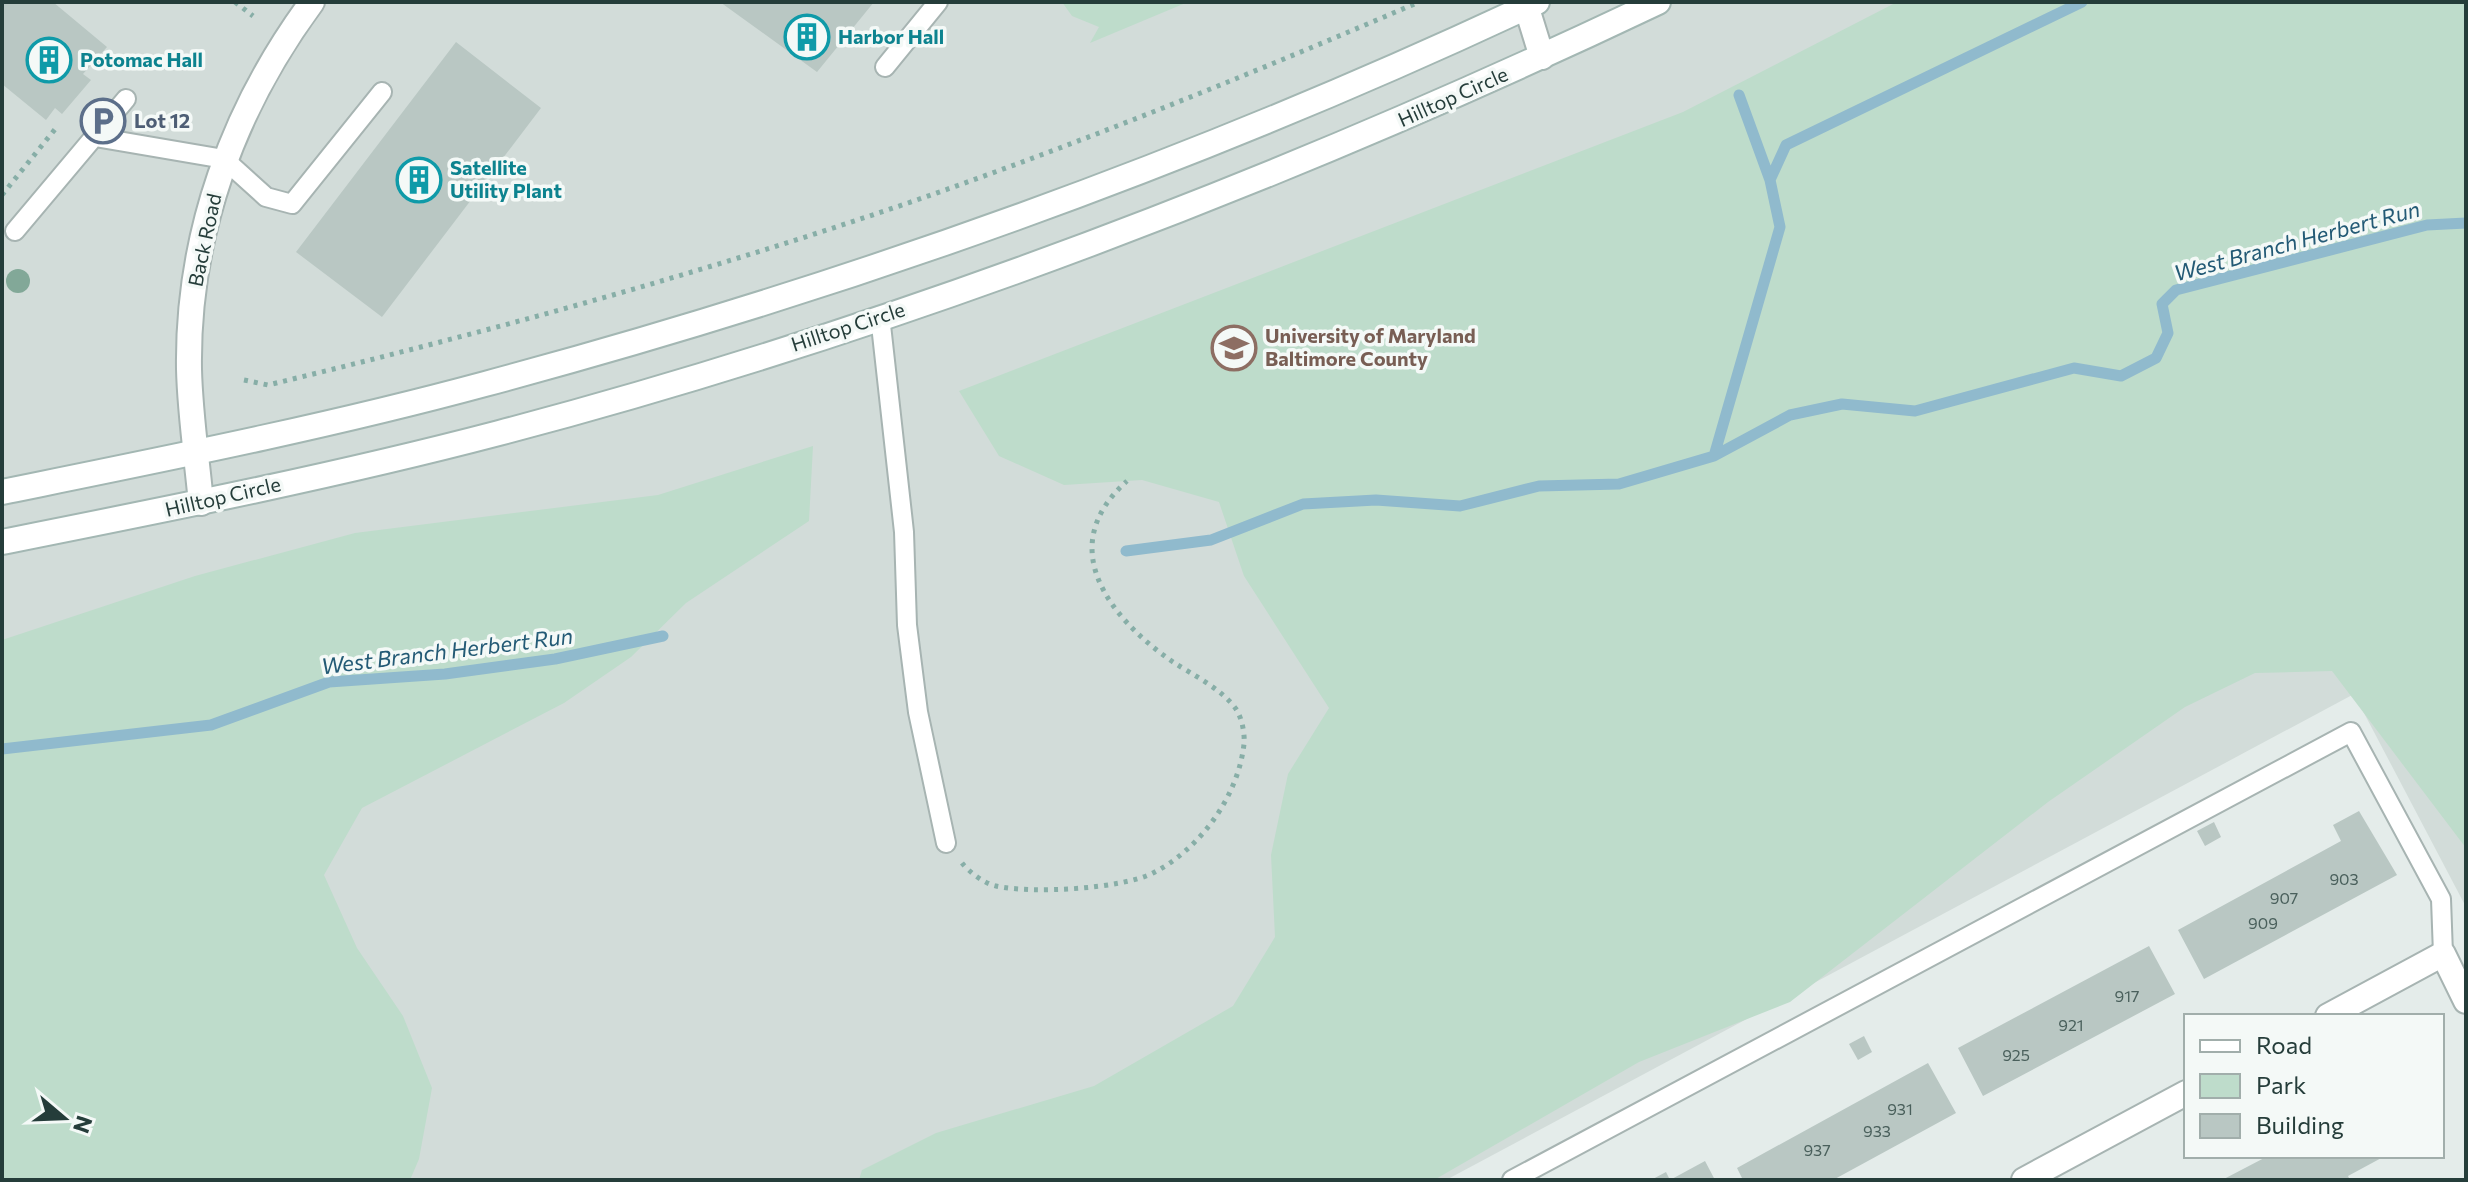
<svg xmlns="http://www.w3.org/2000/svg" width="2468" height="1182" font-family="Commissioner,sans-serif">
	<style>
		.built { fill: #d2dcd9 }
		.green { fill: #bedccb }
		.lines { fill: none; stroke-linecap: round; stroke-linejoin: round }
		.stream { stroke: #90bacd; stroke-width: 11 }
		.building { fill: #b9c7c3 }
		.lane-casing { stroke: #a7b4b2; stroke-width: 22 }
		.street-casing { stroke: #a7b4b2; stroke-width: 28 }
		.secondary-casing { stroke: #a3b7b3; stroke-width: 28 }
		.path { stroke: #87aea7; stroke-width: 5; stroke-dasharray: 4 6; stroke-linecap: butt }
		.lane { stroke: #fff; stroke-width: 18 }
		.street { stroke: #fff; stroke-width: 24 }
		.secondary { stroke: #fff; stroke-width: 24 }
		.tree { fill: #82a898 }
		.labels { text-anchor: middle; stroke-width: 7; stroke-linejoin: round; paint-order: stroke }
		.number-label { font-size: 16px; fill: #4a605c }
		.culture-label { font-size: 20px; font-weight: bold; fill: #0d838f; stroke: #f4f9f7; text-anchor: start }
		.street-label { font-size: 20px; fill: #253d3a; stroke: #f4f9f7 }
		.service-label { font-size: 20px; font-weight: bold; fill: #4e5e75; stroke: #f4f9f7; text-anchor: start }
		.education-label { font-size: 20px; font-weight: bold; fill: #785e54; stroke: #f4f9f7; text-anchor: start }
		.water-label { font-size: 22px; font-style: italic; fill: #235a75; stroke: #f4f9f7 }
	</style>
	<rect width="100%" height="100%" fill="#e4ecea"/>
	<!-- built -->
	<path class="built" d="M2,2h2464v905l-112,-213 -908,486h-1444z"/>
	<!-- green -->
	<path class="green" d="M1062,2h126l-98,41 9,-16 -27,-11z
		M1897,2h569v846l-134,-177 -77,2 -70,34 -137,95 -258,200 -151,60 -205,118h-575l3,-10 74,-37 158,-47 139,-80 42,-69 -4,-82 17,-81 41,-66 -85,-132 -25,-74 -77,-22 -78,5 -65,-29 -40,-65 724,-279z
		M813,446l-4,75 -123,82 -55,54 -67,46 -202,105 -38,67 33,73 46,68 29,72 -13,71 -9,21h-408v-540l193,-64 160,-43 303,-38z"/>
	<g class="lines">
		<!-- stream -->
		<path class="stream" d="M1739,95l31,85
			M1714,456l66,-229 -10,-47 16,-35 296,-143
			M1126,551l85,-11 92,-36 73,-4 84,6 79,-20 80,-2 95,-28 76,-41 52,-11 73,7 159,-43 47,8 35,-18 12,-25 -6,-29 14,-14 251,-65 39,-2
			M2,749l209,-24 118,-43 116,-8 110,-15 108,-23"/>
	</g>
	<!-- building -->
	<path class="building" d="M2,2h51l54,45 -24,27 8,6 -29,34 -7,-6 -9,12 -44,-36z
		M720,2h154l-57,70z
		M456,42l85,66 -159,209 -86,-65z
		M2359,811l38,64 -193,104 -26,-49 163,-89 -8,-16z
		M2214,822l7,15 -16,9 -8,-15z
		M2149,946l26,48 -192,102 -25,-48z
		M1864,1036l8,16 -14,8 -9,-16z
		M1928,1063l28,50 -123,67h-90l-6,-12z
		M2268,1156h117l-37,20 2,4h-128z
		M1705,1161l10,19h-64l15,-8 4,8z"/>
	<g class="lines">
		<!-- lane casing -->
		<g class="lane-casing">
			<path id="lane" d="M885,67l53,-65
				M95,137l129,22 42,38 26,7 90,-112
				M15,231l111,-132
				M880,316l24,216 3,93 11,87 28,131
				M1512,1180l839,-448 90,167 2,55"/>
		</g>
		<!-- street casing -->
		<g class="street-casing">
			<path id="street" d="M1525,2l17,55
				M201,503c-4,-44 -11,-89 -12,-134 -2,-134 44,-260 123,-367
				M2328,1016l115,-62 23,47
				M2024,1180l162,-87"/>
		</g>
		<!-- secondary casing -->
		<g class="secondary-casing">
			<path id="secondary" d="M2,492c162,-33 324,-65 483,-108 362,-97 714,-223 1052,-382
				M2,542c166,-33 333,-66 497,-109 398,-105 787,-254 1159,-431"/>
		</g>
		<!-- path -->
		<path class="path" d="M235,2l18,14
			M2,195l54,-67
			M244,380l24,5c216,-52 429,-110 640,-182 173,-60 343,-129 511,-201
			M962,863c7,9 23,21 34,23 36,8 125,3 157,-13 47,-24 85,-76 91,-129 1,-10 -2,-26 -8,-35 -14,-20 -43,-34 -63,-47 -65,-45 -119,-116 -46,-181"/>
		<!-- lane -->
		<use href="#lane" class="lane"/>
		<!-- street -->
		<use href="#street" class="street"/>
		<!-- secondary -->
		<use href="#secondary" class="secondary"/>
	</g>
	<!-- trees -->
	<circle class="tree" cx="18" cy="281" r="12"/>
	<!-- icons -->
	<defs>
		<g id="building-ring" transform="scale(2.3)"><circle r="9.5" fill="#f4f9f7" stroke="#0f9aa8" stroke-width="1.5"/><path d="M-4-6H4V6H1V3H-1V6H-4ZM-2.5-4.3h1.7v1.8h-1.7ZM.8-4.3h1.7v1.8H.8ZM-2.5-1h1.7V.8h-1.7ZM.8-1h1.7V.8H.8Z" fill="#0f9aa8"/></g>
		<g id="parking-ring" transform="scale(2.3)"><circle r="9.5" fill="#f4f9f7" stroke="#5c6f8a" stroke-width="1.5"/><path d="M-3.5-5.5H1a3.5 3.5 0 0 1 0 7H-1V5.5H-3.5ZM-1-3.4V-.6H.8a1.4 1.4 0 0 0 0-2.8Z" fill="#5c6f8a"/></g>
		<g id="university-ring" transform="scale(2.3)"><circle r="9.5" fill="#f4f9f7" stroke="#8d6e63" stroke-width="1.5"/><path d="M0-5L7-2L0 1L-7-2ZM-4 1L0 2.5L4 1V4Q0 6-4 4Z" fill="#8d6e63"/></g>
	</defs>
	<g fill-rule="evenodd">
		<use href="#building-ring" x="807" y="37"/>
		<use href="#building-ring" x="49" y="60"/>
		<use href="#parking-ring" x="103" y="121"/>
		<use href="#building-ring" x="419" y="180"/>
		<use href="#university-ring" x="1234" y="348"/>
	</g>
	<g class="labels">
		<!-- number labels -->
		<g class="number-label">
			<text x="2344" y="885">903</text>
			<text x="2284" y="904">907</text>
			<text x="2263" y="929">909</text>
			<text x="2127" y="1002">917</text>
			<text x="2071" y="1031">921</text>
			<text x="2016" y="1061">925</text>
			<text x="1900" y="1115">931</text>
			<text x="1877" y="1137">933</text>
			<text x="1817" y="1156">937</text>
		</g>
		<!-- culture labels -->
		<g class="culture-label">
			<text x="838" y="44">Harbor Hall</text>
			<text x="80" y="67">Potomac Hall</text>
			<text x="450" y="175">Satellite<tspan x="450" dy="23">Utility Plant</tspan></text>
		</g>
		<!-- street labels -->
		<g class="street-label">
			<text transform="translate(1453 97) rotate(-24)" y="7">Hilltop Circle</text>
			<text transform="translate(205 240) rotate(-78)" y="7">Back Road</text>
			<text transform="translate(848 327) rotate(-18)" y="7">Hilltop Circle</text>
			<text transform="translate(223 497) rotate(-13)" y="7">Hilltop Circle</text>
		</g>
		<!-- service labels -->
		<g class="service-label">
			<text x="134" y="128">Lot 12</text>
		</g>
		<!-- education labels -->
		<g class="education-label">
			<text x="1265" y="343">University of Maryland<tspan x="1265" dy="23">Baltimore County</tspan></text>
		</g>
		<!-- water labels -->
		<g class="water-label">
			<text transform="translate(2297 241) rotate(-15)" y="8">West Branch Herbert Run</text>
			<text transform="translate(447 651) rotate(-7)" y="8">West Branch Herbert Run</text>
		</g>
	</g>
	<!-- border -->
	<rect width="2468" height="1182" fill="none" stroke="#253d3a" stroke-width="8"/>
	<!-- legend -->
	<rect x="2184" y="1014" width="260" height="144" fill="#f4f9f7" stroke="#a1aeab" stroke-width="2"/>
	<rect x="2200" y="1040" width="40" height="12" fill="#ffffff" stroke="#a1aeab" stroke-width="2"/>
	<text x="2256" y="1054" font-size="24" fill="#253d3a">Road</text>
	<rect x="2200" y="1074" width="40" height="24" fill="#bedccb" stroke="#a1aeab" stroke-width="2"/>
	<text x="2256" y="1094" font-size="24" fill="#253d3a">Park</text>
	<rect x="2200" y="1114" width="40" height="24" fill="#b9c7c3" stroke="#a1aeab" stroke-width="2"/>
	<text x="2256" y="1134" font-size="24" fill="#253d3a">Building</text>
	<!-- north arrow -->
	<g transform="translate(64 1118) rotate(109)" stroke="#f4f9f7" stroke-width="6" paint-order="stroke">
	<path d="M0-6L14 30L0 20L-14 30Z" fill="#253d3a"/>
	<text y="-12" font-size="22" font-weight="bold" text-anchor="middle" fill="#253d3a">N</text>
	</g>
</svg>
